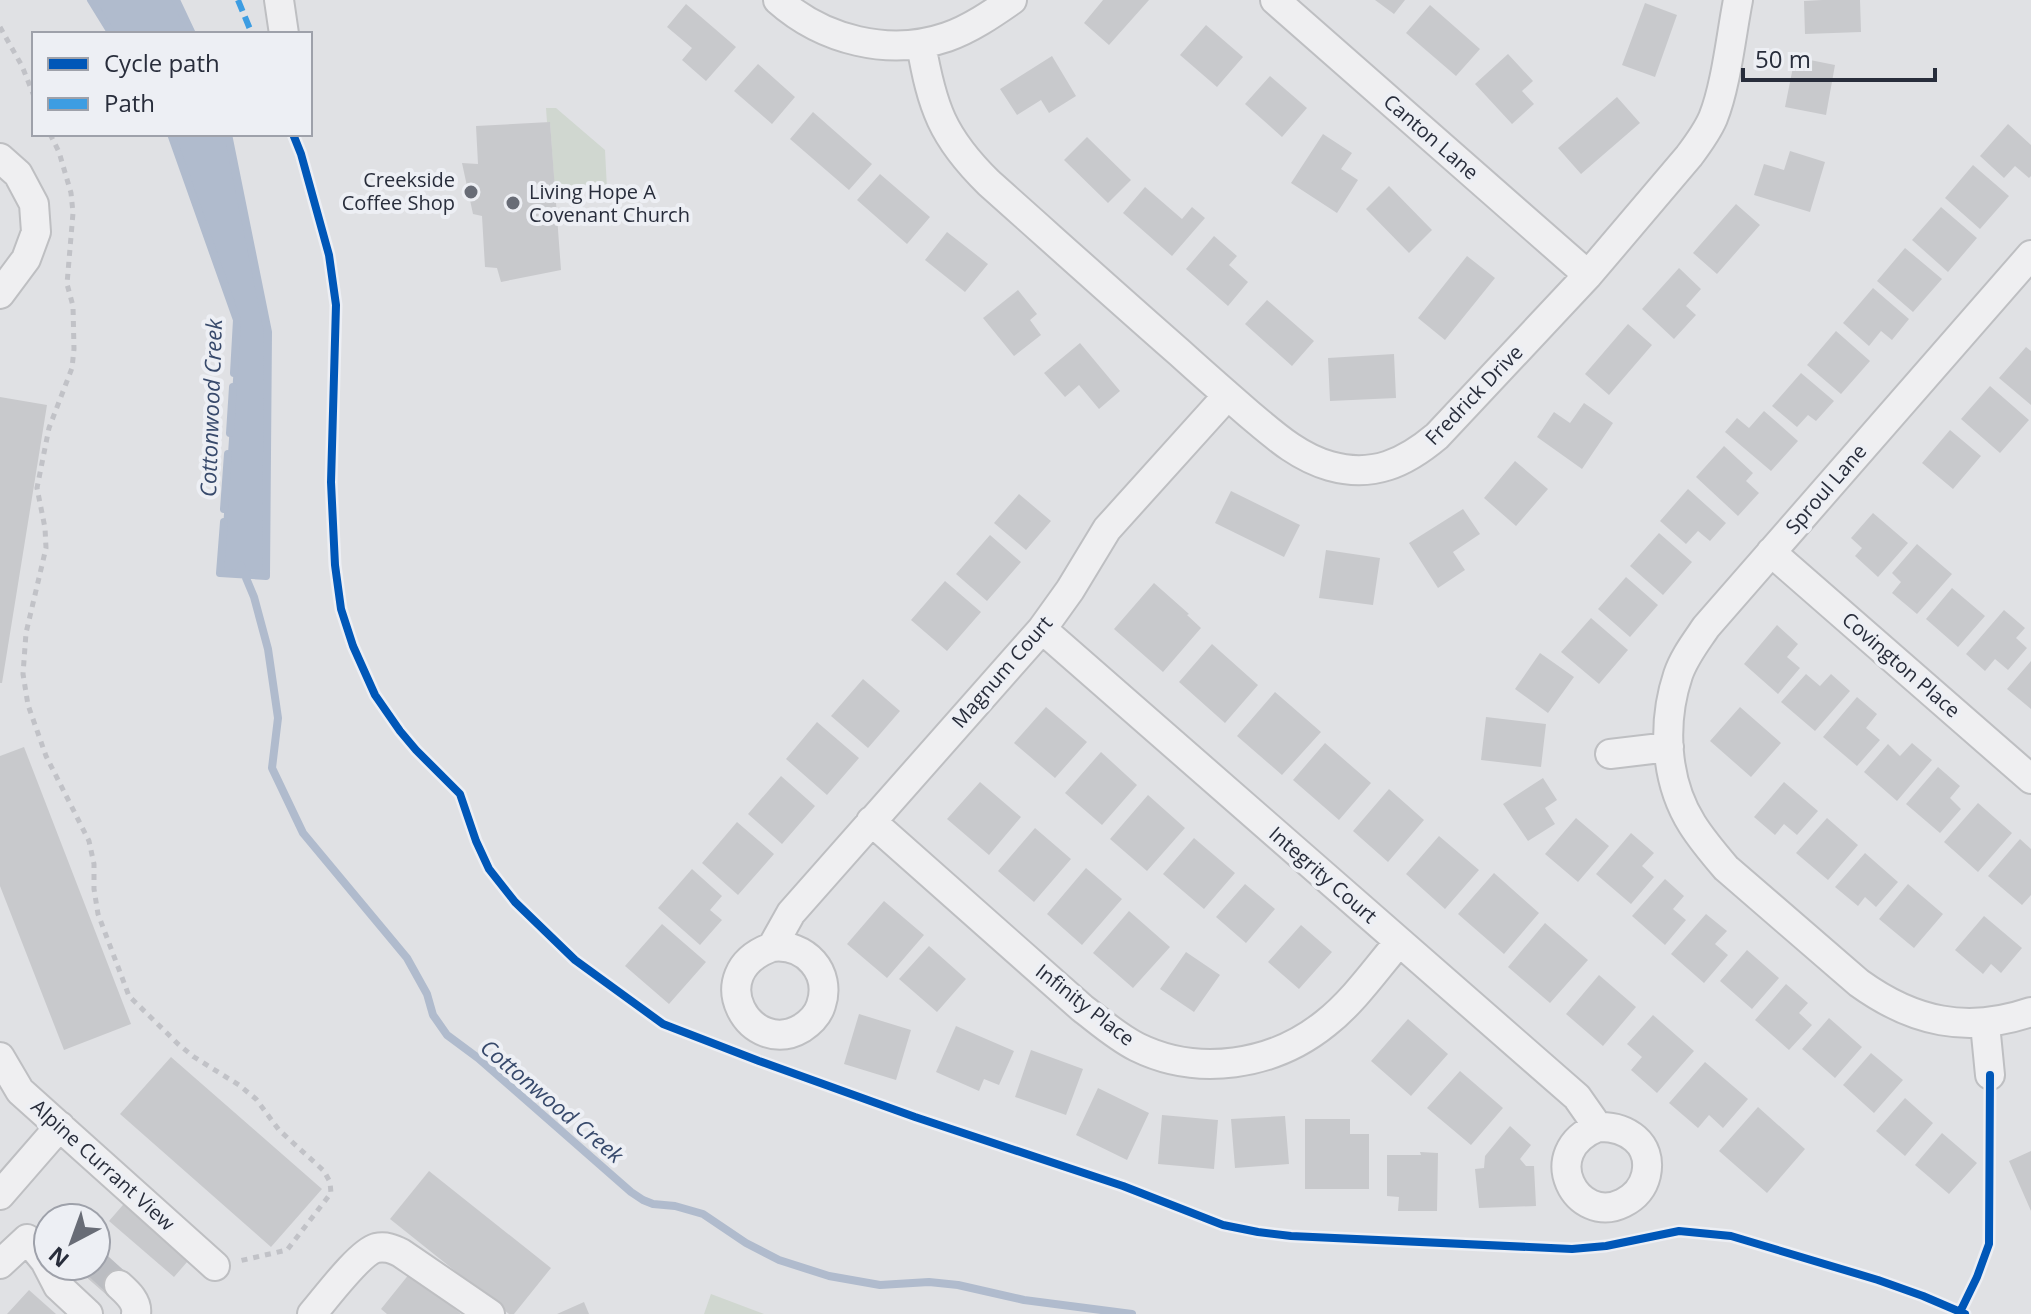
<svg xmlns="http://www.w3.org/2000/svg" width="2031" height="1314" font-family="'Open Sans',sans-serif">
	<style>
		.green { fill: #d0d7d0 }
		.water { fill: #b0bbcd }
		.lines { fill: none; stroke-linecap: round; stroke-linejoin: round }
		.stream { stroke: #b0bbcd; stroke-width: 8 }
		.building { fill: #c8c9cc }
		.minor-tunnel { stroke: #bbbdc2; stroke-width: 28; stroke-dasharray: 28 14; stroke-linecap: butt }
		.minor-casing { stroke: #bebfc2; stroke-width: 32 }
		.path { stroke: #c1c2c7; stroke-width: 5; stroke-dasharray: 6 6; stroke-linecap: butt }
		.minor { stroke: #efeff1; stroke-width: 28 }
		.quiet { stroke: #3d9de2; stroke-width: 6; stroke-dasharray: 12 6; stroke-linecap: butt }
		.cycleway-casing { stroke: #edeff4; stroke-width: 13 }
		.cycleway { stroke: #0057b8; stroke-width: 8 }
		.poi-dot { fill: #686c76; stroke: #edeff4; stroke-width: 3 }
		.labels { text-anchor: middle; stroke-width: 8; stroke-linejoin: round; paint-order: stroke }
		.street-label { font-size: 20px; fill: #282d3b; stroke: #edeff4 }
		.poi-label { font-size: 20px; fill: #282d3b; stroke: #edeff4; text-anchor: end }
		.water-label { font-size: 22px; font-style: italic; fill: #37496b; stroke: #edeff4 }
	</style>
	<rect width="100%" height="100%" fill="#e0e1e4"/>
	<!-- green -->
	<path class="green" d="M546,108h10l49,42 2,39 -52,4 -5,-70 -3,-1z
		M711,1294l53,20h-60z"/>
	<!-- water -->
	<path class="water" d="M91,0h85l16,34h-80z
		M171,134h57l40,198 -2,244 -46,-3 17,-253z"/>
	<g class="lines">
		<!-- stream -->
		<path class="stream" d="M91,0l21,34
			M176,0l16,34
			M171,134l66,186 -3,53
			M230,433l3,-46
			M224,509l4,-55
			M224,522l-4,51 46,3 2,-244 -40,-198
			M241,566l13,31 14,52 10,69 -6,50 31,65 104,125 20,36 6,21 14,20 31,23 153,134 12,8 10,4 22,2 28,8 43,29 33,17 50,16 51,9 49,-3 29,3 66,15 108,14"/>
	</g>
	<!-- building -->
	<path class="building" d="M1103,0h46l-40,45 -25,-22z
		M1375,0h30l-11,14z
		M1822,0h38l1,32 -56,2 -1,-33z
		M1645,3l32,12 -22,62 -33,-12z
		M686,4l50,43 -30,34 -24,-21 10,-12 -25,-21z
		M1430,5l50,44 -24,27 -50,-43z
		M1206,25l37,32 -26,30 -37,-32z
		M1508,54l25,27 -11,10 12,13 -22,20 -37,-40z
		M1052,56l24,40 -27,17 -8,-13 -24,15 -17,-26z
		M1795,57l40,8 -9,50 -41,-8z
		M758,64l37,33 -23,27 -38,-33z
		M1270,76l37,32 -25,29 -37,-33z
		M1617,97l23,26 -59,51 -23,-26z
		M813,112l59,52 -23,26 -59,-51z
		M550,122l11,148 -60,12 -4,-14 -12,-1 -3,-51 -9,-2 -11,-51 16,1 -2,-38z
		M2008,124l23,21v31l-2,2 -14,-12 -11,12 -24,-22z
		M1323,134l29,19 -11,16 17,11 -21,33 -46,-30z
		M1087,137l44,43 -23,23 -44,-43z
		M1790,151l35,11 -15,50 -56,-17 10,-31 20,6z
		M1973,165l36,31 -29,33 -35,-31z
		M880,174l50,43 -23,27 -50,-44z
		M1389,186l43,44 -23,23 -43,-44z
		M1145,187l37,32 10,-12 13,11 -33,38 -49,-43z
		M1736,204l24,21 -43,49 -24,-21z
		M1941,207l36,31 -29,34 -36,-32z
		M947,232l41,32 -23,28 -40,-32z
		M1214,236l23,20 -8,9 19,17 -20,24 -42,-37z
		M1905,248l37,31 -29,33 -36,-31z
		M1467,256l28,22 -50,62 -27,-22z
		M1679,268l22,21 -15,17 10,9 -22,24 -32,-30z
		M1873,288l36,31 -17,21 -11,-9 -12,15 -26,-23z
		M1018,290l19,24 -7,6 11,15 -27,21 -31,-38z
		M1267,300l47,41 -22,25 -47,-42z
		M1628,324l24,21 -43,50 -24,-21z
		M1836,331l34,30 -29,33 -34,-29z
		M1080,343l40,48 -21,18 -20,-24 -14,12 -21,-24z
		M2026,347l5,4v54l-32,-27z
		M1394,354l2,44 -66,3 -2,-43z
		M1801,373l33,28 -18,20 -8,-6 -11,12 -25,-21z
		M1990,386l39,34 -29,33 -39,-34z
		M0,397l47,8 -45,278h-2z
		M1584,403l29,20 -31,46 -45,-32 17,-25 16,11z
		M1764,411l34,30 -27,30 -46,-39 12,-14 12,10z
		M1950,430l31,26 -28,33 -31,-26z
		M1724,446l29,27 -7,8 13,12 -21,23 -42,-39z
		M1515,461l33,28 -32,37 -32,-28z
		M1688,489l38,34 -16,18 -12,-10 -12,13 -26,-23z
		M1231,491l69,34 -16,32 -69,-34z
		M1019,494l32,27 -25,29 -32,-27z
		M1463,509l17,25 -27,18 12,18 -27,18 -29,-45z
		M1873,513l35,30 -30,34 -23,-21 7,-8 -11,-10z
		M1659,533l33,29 -29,33 -33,-29z
		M990,535l31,27 -34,39 -31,-27z
		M1917,544l35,30 -35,40 -25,-21 9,-11 -9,-9z
		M1326,550l54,8 -7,47 -54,-7z
		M1626,577l32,28 -28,32 -32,-28z
		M945,581l36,31 -34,39 -36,-31z
		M1154,583l35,31 -2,1 14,13 -38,44 -49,-43z
		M1952,588l33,28 -27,31 -32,-28z
		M2004,610l21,18 -9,10 11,10 -19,22 -13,-11 -10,12 -19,-17z
		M1591,618l37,32 -29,34 -38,-32z
		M1777,625l21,19 -11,13 13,11 -22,26 -34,-30z
		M1212,644l46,41 -33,38 -46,-41z
		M1540,653l34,24 -26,36 -33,-24z
		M2031,661v48l-24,-20z
		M1806,674l14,12 11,-12 19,17 -35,40 -34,-29z
		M863,679l37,32 -32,37 -37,-32z
		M1275,692l46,40 -39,43 -45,-39z
		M1857,697l20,17 -11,14 14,12 -23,26 -34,-29z
		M1046,707l41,35 -32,36 -41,-35z
		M1740,707l41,36 -30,34 -41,-36z
		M1486,717l60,7 -5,43 -60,-7z
		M817,722l42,36 -32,37 -41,-36z
		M1325,743l46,40 -32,37 -46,-40z
		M1912,743l20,17 -35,41 -33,-29 24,-28 12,12z
		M24,747l107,277 -67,26 -64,-164v-130z
		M1101,752l36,33 -35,40 -37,-32z
		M1938,767l22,19 -10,12 11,11 -21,24 -34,-29z
		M781,776l34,30 -33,38 -34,-30z
		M1543,778l14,22 -12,8 10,16 -27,17 -25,-37z
		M980,782l41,35 -32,38 -42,-36z
		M1784,782l34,29 -21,24 -13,-11 -9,11 -21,-18z
		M1389,789l35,31 -36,42 -35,-31z
		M1148,795l37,33 -38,43 -37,-32z
		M1978,803l34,30 -34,39 -34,-30z
		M1576,818l33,28 -31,36 -33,-28z
		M1827,818l31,27 -30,35 -32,-27z
		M737,822l37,32 -36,41 -36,-32z
		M1035,828l36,31 -37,43 -36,-31z
		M1631,833l23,20 -12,13 12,11 -23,27 -35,-30z
		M1439,836l40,34 -34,39 -39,-35z
		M1194,838l41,35 -31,36 -41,-35z
		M2020,839l11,10v46l-9,10 -34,-29z
		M1865,853l33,29 -22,25 -11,-10 -7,9 -23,-19z
		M1086,868l36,31 -40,46 -35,-31z
		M692,869l30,27 -12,14 12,10 -22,25 -42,-37z
		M1494,873l45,40 -35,41 -46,-40z
		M1665,879l19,17 -11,13 13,11 -21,25 -33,-29z
		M1245,884l30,25 -29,34 -30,-26z
		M1908,884l35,30 -29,34 -35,-29z
		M884,901l40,34 -37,43 -40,-34z
		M1129,911l41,36 -37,41 -40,-35z
		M1706,914l21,17 -12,13 13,11 -24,28 -33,-29z
		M1984,916l38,32 -21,25 -10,-9 -8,10 -28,-24z
		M1545,923l43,37 -38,43 -42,-36z
		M662,924l44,38 -37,42 -44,-38z
		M1301,925l31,27 -33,37 -31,-27z
		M929,946l37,33 -29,33 -38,-33z
		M1747,950l32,28 -27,31 -32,-28z
		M1186,952l34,23 -26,37 -34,-23z
		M1599,975l37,32 -33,39 -37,-32z
		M1786,984l22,19 -9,10 13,12 -23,25 -34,-30z
		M859,1014l52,16 -15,50 -52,-16z
		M1653,1015l41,36 -37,42 -26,-23 11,-13 -15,-13z
		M1829,1018l33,29 -27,31 -33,-29z
		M1408,1019l40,35 -37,42 -40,-35z
		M956,1026l58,25 -15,34 -15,-6 -5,12 -43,-19z
		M1031,1050l52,19 -17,46 -51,-18z
		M1871,1053l32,27 -29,33 -31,-28z
		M171,1057l151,132 -51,58 -151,-133z
		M1705,1062l43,37 -25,29 -14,-13 -11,13 -29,-25z
		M1460,1071l43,37 -32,37 -44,-37z
		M1098,1088l51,25 -22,47 -51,-25z
		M1905,1098l28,25 -28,33 -29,-25z
		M1758,1107l47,42 -38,44 -48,-42z
		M1162,1115l56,5 -4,49 -56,-5z
		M1285,1116l4,48 -54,4 -4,-49z
		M1305,1119h45v15h19v55h-64z
		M1510,1126l21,19 -11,14 6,7h8l2,40 -57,2 -4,-39 9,-1 1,-12z
		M1942,1133l35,30 -28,31 -34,-29z
		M2031,1151v60l-22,-50z
		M1420,1152l18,1 -1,58h-39l1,-14 -12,-1v-41h34z
		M429,1171l122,97 -37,46h-5l-119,-95z
		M129,1198l65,56 -20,23 -65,-56z
		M96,1247l33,28 -20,22 -32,-28 2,-3h17z
		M410,1273l51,41h-74l-6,-5z
		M29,1290l27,24h-49z
		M584,1302l5,12h-32z"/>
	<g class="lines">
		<!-- minor-tunnel -->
		<path class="minor-tunnel" d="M96,1264l23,21"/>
		<!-- minor casing -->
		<g class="minor-casing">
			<path id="minor" d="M279,0l5,34
				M778,0c45,40 111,57 169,37 23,-8 45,-23 65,-37
				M1275,0l313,275
				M921,44c11,63 21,93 68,139 64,57 127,114 191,170 23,21 46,41 69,61 25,21 49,43 81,52 43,12 75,-3 107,-30l151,-161 101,-119c9,-12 18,-24 24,-38 13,-32 18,-82 25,-118
				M0,158l18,16 16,30 2,28 -10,27 -26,35
				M2031,255l-325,372c-10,15 -22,30 -28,48 -16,48 -13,106 14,149 10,16 22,30 34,44l133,115c54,39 108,51 172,29
				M1771,552l260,227
				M1042,629l535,468 21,30c-62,25 -21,99 25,76 12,-6 20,-15 23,-28 7,-32 -20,-49 -48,-48
				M1610,754l59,-7
				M871,821l211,187c17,13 35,29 55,39 61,30 136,19 189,-24 28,-22 50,-54 73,-81
				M772,947c-72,26 -21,112 30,81 9,-6 16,-13 19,-23 11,-33 -16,-62 -49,-58l19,-34 251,-284 28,-39 37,-61 120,-133
				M1985,1024l5,51
				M0,1057l20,34 195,175
				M0,1195l60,-69
				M0,1264l27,-25 18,22 13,25 30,28
				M119,1285c9,8 19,17 17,29
				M312,1314c13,-15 47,-61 64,-66 10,-2 17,1 25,5l89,61"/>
		</g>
		<!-- path -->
		<path class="path" d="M0,27l22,39 12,30
			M50,134l9,18 12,41 2,20 -6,71 6,22 1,43 -2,19 -23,60 -12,60 8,40 1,20 -20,85 -3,41 5,31 18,51 43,85 5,23v25l4,25 31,82 49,48 16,13 45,28 17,14 23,31 45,41 6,11 1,11 -44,57 -48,11"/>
		<!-- minor -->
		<use href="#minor" class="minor"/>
		<!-- quiet -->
		<path class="quiet" d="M238,0l14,34"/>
		<!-- cycleway casing -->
		<g class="cycleway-casing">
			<path id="cycleway" d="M293,134l8,20 28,101 7,50 -5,177 4,83 6,44 12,37 22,49 25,36 16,19 44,44 16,47 13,28 26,33 60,58 88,64 96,37 156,56 208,69 100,39 35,7 33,4 281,13 34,-3 73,-15 52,5 147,44 45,16 42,18
				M1960,1312l17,-35 12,-33 1,-169"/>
		</g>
		<!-- cycleway -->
		<use href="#cycleway" class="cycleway"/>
	</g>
	<!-- markers -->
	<g class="poi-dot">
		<circle cx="471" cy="192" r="8"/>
		<circle cx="513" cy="203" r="8"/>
	</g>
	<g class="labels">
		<!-- street labels -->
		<g class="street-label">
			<text transform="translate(1431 137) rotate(41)" y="7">Canton Lane</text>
			<text transform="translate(1474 395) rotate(-46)" y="7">Fredrick Drive</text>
			<text transform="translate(1826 489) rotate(-49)" y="7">Sproul Lane</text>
			<text transform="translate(1901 665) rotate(41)" y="7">Covington Place</text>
			<text transform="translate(1002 672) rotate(-49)" y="7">Magnum Court</text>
			<text transform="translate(1323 875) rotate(41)" y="7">Integrity Court</text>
			<text transform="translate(1085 1005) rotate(38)" y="7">Infinity Place</text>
			<text transform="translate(103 1165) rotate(42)" y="7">Alpine Currant View</text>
		</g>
		<!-- poi labels -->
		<g class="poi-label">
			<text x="455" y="187">Creekside<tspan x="455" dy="23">Coffee Shop</tspan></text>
			<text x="529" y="199" text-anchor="start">Living Hope A<tspan x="529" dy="23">Covenant Church</tspan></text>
		</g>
		<!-- water labels -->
		<g class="water-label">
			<text transform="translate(211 408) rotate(-88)" y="8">Cottonwood Creek</text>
			<text transform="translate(552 1101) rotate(40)" y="8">Cottonwood Creek</text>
		</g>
	</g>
	<!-- legend -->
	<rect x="32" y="32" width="280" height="104" fill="#edeff4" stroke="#9ea1aa" stroke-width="2"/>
	<rect x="48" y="58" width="40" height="12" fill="#0057b8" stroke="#9ea1aa" stroke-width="2"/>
	<text x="104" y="72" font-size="24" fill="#282d3b">Cycle path</text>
	<rect x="48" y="98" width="40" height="12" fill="#3d9de2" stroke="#9ea1aa" stroke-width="2"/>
	<text x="104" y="112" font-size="24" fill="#282d3b">Path</text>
	<!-- north arrow -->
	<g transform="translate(72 1242) rotate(221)"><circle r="38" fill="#edeff4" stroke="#9ea1aa" stroke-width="2"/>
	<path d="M0-6L14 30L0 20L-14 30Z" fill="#686c76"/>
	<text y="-12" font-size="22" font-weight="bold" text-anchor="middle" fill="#282d3b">N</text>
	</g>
	<!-- scale -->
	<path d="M1743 68v12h192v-12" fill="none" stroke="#282d3b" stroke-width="4"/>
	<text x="1755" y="68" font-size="24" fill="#282d3b" stroke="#edeff4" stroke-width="6" paint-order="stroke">50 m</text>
</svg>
